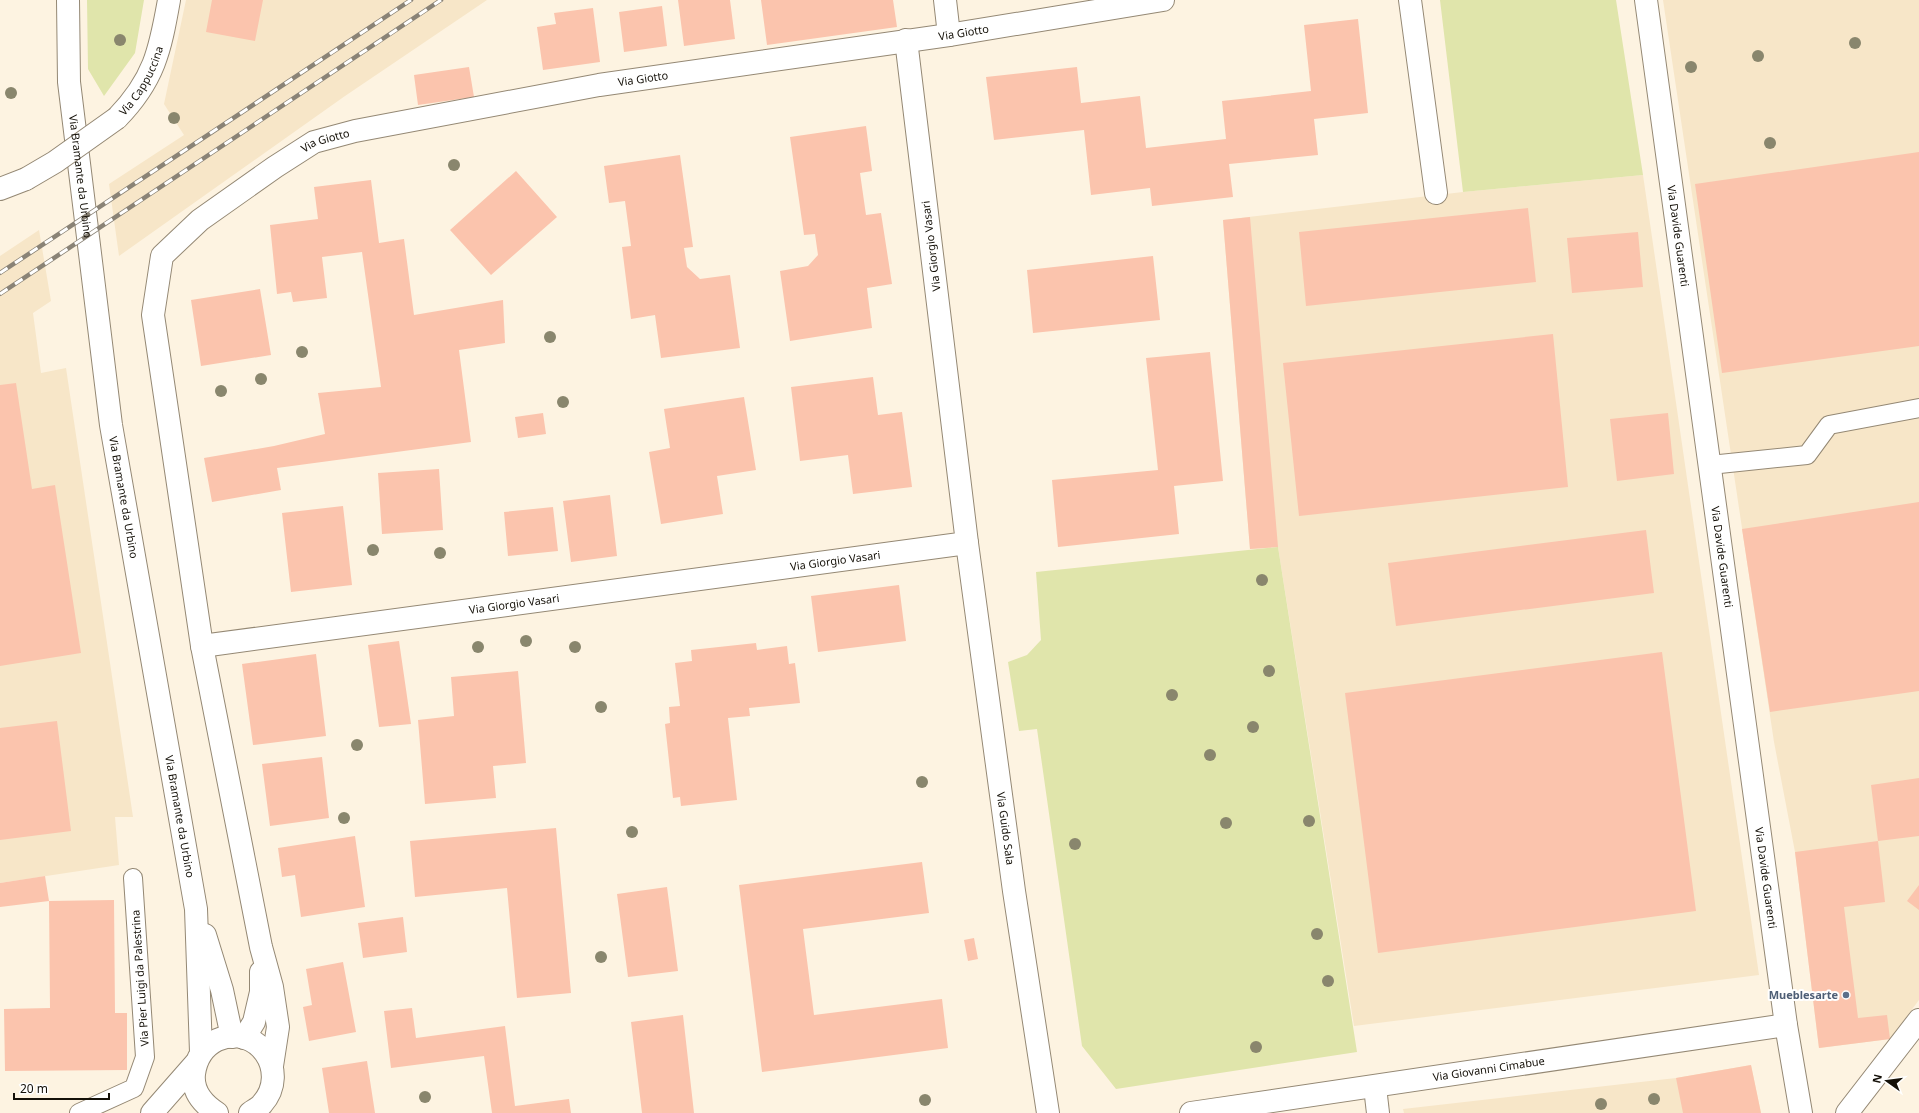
<svg xmlns="http://www.w3.org/2000/svg" width="1919" height="1113" font-family="'Noto Sans',sans-serif">
	<style>
		.built { fill: #f7e6c8 }
		.green { fill: #e0e5ab }
		.building { fill: #fbc4ad }
		.lines { fill: none; stroke-linecap: round; stroke-linejoin: round }
		.service-casing { stroke: #948874; stroke-width: 20 }
		.minor-casing { stroke: #948874; stroke-width: 24 }
		.tertiary-casing { stroke: #948874; stroke-width: 24 }
		.service { stroke: #fff; stroke-width: 18 }
		.minor { stroke: #fff; stroke-width: 22 }
		.tertiary { stroke: #fff; stroke-width: 22 }
		.rail-casing { stroke: #8a8376; stroke-width: 4.5 }
		.rail { stroke: #fff; stroke-width: 3; stroke-dasharray: 9; stroke-linecap: butt }
		.minor-bridge-casing { stroke: #948874; stroke-width: 24; stroke-linecap: butt }
		.minor-bridge { stroke: #fff; stroke-width: 22 }
		.tree { fill: #89866d }
		.service-dot { fill: #5c6f8a; stroke: #fff; stroke-width: 1.5 }
		.labels { text-anchor: middle; stroke-width: 4; stroke-linejoin: round; paint-order: stroke }
		.street-label { font-size: 11px; fill: #141008; stroke: #fff }
		.service-label { font-size: 11px; font-weight: bold; fill: #4e5e75; stroke: #fff; text-anchor: end }
	</style>
	<rect width="100%" height="100%" fill="#fdf3e1"/>
	<!-- built -->
	<path class="built" d="M186,0h301l-142,96 -226,160 -10,-72 75,-49 -20,-31z
		M1663,0h256v1000l-29,39 -71,9 -24,-196 -21,-110z
		M1643,175l116,800 -405,51 -76,-479 -28,2 -27,-329 240,-28z
		M39,230l12,71 -18,12 8,60 25,-5 67,449h-18l4,48 -119,18v-627z
		M1751,1065l10,48h-357l-1,-4 273,-31z"/>
	<!-- green -->
	<path class="green" d="M87,0h57l-9,53 -31,43 -16,-27z
		M1440,0h176l27,175 -180,17z
		M1278,547l79,505 -241,37 -34,-43 -45,-317 -18,2 -11,-69 19,-7 14,-15 -5,-68z"/>
	<!-- building -->
	<path class="building" d="M212,0h51l-8,41 -49,-9z
		M678,0h52l5,39 -51,7z
		M761,0h132l4,27 -130,18z
		M662,6l5,40 -43,6 -5,-40z
		M593,8l7,54 -57,8 -6,-43 19,-3 -2,-11z
		M1358,19l10,94 -54,6 4,36 -89,9 4,33 -81,9 -2,-18 -59,7 -7,-65 -90,10 -8,-63 91,-10 4,36 59,-7 6,52 80,-9 -4,-38 89,-10 -7,-66z
		M469,67l5,30 -56,8 -4,-30z
		M866,126l6,45 -12,2 6,42 15,-2 11,71 -25,4 5,40 -82,13 -10,-70 28,-5 10,-11 -3,-21 -11,1 -14,-98z
		M1919,152v194l-197,27 -27,-189z
		M680,155l13,92 -9,1 3,19 13,12 30,-4 10,73 -79,10 -6,-43 -24,4 -9,-72 9,-1 -6,-45 -16,2 -5,-37z
		M516,171l41,46 -66,58 -41,-45z
		M371,180l8,63 25,-4 10,76 89,-15 2,43 -46,7 12,92 -194,26 4,22 -69,12 -8,-44 70,-12 51,-12 -7,-41 63,-6 -19,-135 -40,5 5,41 -34,4 -2,-10 -14,2 -7,-69 48,-6 -4,-32z
		M1528,208l8,74 -230,24 -7,-74z
		M1250,217l28,330 -28,2 -27,-329z
		M1638,232l5,55 -71,6 -5,-55z
		M1153,256l7,64 -127,13 -6,-63z
		M260,289l11,66 -70,11 -10,-66z
		M1553,334l15,153 -269,29 -16,-153z
		M1210,352l13,129 -49,5 5,48 -121,13 -6,-67 106,-10 -12,-112z
		M873,377l5,38 24,-3 10,75 -59,7 -5,-39 -48,6 -9,-74z
		M16,383l16,106 23,-4 26,168 -81,13v-281z
		M744,397l12,73 -39,6 6,38 -62,10 -12,-72 21,-4 -6,-39z
		M543,413l3,21 -28,4 -3,-21z
		M1668,413l6,61 -57,7 -7,-62z
		M439,469l4,61 -61,4 -4,-61z
		M610,495l7,61 -46,6 -8,-61z
		M1919,502v189l-149,21 -28,-183z
		M343,506l9,79 -61,7 -9,-79z
		M553,507l5,44 -50,5 -4,-44z
		M1646,530l8,63 -258,33 -8,-63z
		M899,585l7,56 -88,11 -7,-56z
		M399,641l12,83 -32,3 -11,-82z
		M756,643l1,7 30,-4 2,18 6,-1 5,40 -51,5 1,8 -22,2 9,82 -56,6 -1,-9 -7,1 -8,-74 5,-1 -1,-16 11,-1 -5,-43 17,-2 -1,-11z
		M1662,652l34,259 -318,42 -33,-260z
		M316,654l10,82 -73,9 -11,-81z
		M518,671l8,92 -33,3 3,32 -71,6 -7,-84 36,-4 -3,-39z
		M57,721l14,110 -71,9v-112z
		M322,757l7,61 -59,8 -8,-62z
		M1919,778v58l-41,5 -7,-56z
		M556,828l15,165 -54,5 -10,-110 -92,9 -5,-56z
		M355,836l10,71 -64,10 -6,-42 -13,2 -4,-29z
		M1878,841l7,61 -41,5 14,111 29,-3 3,24 -71,9 -24,-196z
		M922,862l7,51 -126,16 11,86 128,-16 6,49 -186,24 -23,-187z
		M45,876l4,25 -49,6v-24z
		M1919,885v25l-12,-9z
		M667,887l11,84 -50,6 -11,-83z
		M114,900l1,113h12v57l-122,1 -1,-62 46,-1 -1,-107z
		M403,917l4,35 -44,6 -5,-35z
		M974,938l4,21 -10,2 -4,-21z
		M343,962l13,70 -47,9 -6,-34 9,-2 -6,-36z
		M412,1008l4,30 89,-12 10,80 54,-7 2,14h-79l-8,-57 -93,12 -7,-57z
		M683,1015l11,98h-52l-11,-91z
		M367,1061l8,52h-46l-7,-45z
		M1751,1065l10,48h-78l-7,-35z"/>
	<g class="lines">
		<!-- service casing -->
		<g class="service-casing">
			<path id="service" d="M1710,465l97,-10 22,-30 90,-17
				M79,1113l55,-25 11,-31 -12,-179"/>
		</g>
		<!-- minor casing -->
		<g class="minor-casing">
			<g id="minor">
				<path d="M945,0l4,35"/>
				<path d="M1410,0l26,193"/>
				<path id="s1" d="M1646,0l140,1025 15,88"/>
				<path id="s2" d="M117,118c37,-38 43,-67 52,-118"/>
				<path d="M0,189l26,-10"/>
				<path id="s3" d="M967,543l47,348 34,222"/>
				<path id="s4" d="M202,646l765,-103 -61,-503"/>
				<path d="M244,1038l10,-16 7,-30v-20"/>
				<path id="s5" d="M272,1066l6,-39 -6,-40 -11,-40 -59,-301 -49,-331 9,-59 38,-36 75,-53 39,-25 41,-11 244,-46 350,-50 214,-35"/>
				<path d="M1375,1087l3,26"/>
				<path d="M152,1113l43,-49"/>
				<path id="s6" d="M1191,1113l595,-88"/>
				<path d="M1847,1113l72,-93"/>
			</g>
		</g>
		<!-- tertiary casing -->
		<g class="tertiary-casing">
			<g id="tertiary">
				<path id="s7" d="M68,0l1,82 42,343 85,484 5,143"/>
				<path d="M205,935l17,55 10,47"/>
				<path d="M217,1113c-14,-9 -25,-21 -23,-39 2,-15 9,-27 23,-34 40,-18 74,32 45,64 -3,4 -8,6 -12,9"/>
			</g>
		</g>
		<!-- service -->
		<use href="#service" class="service"/>
		<!-- minor -->
		<use href="#minor" class="minor"/>
		<!-- tertiary -->
		<use href="#tertiary" class="tertiary"/>
		<!-- rail casing -->
		<g class="rail-casing">
			<path id="rail" d="M0,273l411,-273
				M0,294l441,-294"/>
		</g>
		<!-- rail -->
		<use href="#rail" class="rail"/>
		<!-- minor-bridge casing -->
		<g class="minor-bridge-casing">
			<path id="minor-bridge" d="M26,179l29,-17 62,-44"/>
		</g>
		<!-- minor-bridge -->
		<use href="#minor-bridge" class="minor-bridge"/>
	</g>
	<!-- trees -->
	<g class="tree">
		<circle cx="120" cy="40" r="6"/>
		<circle cx="1855" cy="43" r="6"/>
		<circle cx="1758" cy="56" r="6"/>
		<circle cx="1691" cy="67" r="6"/>
		<circle cx="11" cy="93" r="6"/>
		<circle cx="174" cy="118" r="6"/>
		<circle cx="1770" cy="143" r="6"/>
		<circle cx="454" cy="165" r="6"/>
		<circle cx="550" cy="337" r="6"/>
		<circle cx="302" cy="352" r="6"/>
		<circle cx="261" cy="379" r="6"/>
		<circle cx="221" cy="391" r="6"/>
		<circle cx="563" cy="402" r="6"/>
		<circle cx="373" cy="550" r="6"/>
		<circle cx="440" cy="553" r="6"/>
		<circle cx="1262" cy="580" r="6"/>
		<circle cx="526" cy="641" r="6"/>
		<circle cx="478" cy="647" r="6"/>
		<circle cx="575" cy="647" r="6"/>
		<circle cx="1269" cy="671" r="6"/>
		<circle cx="1172" cy="695" r="6"/>
		<circle cx="601" cy="707" r="6"/>
		<circle cx="1253" cy="727" r="6"/>
		<circle cx="357" cy="745" r="6"/>
		<circle cx="1210" cy="755" r="6"/>
		<circle cx="922" cy="782" r="6"/>
		<circle cx="344" cy="818" r="6"/>
		<circle cx="1309" cy="821" r="6"/>
		<circle cx="1226" cy="823" r="6"/>
		<circle cx="632" cy="832" r="6"/>
		<circle cx="1075" cy="844" r="6"/>
		<circle cx="1317" cy="934" r="6"/>
		<circle cx="601" cy="957" r="6"/>
		<circle cx="1328" cy="981" r="6"/>
		<circle cx="1256" cy="1047" r="6"/>
		<circle cx="425" cy="1097" r="6"/>
		<circle cx="1654" cy="1099" r="6"/>
		<circle cx="925" cy="1100" r="6"/>
		<circle cx="1601" cy="1104" r="6"/>
	</g>
	<!-- markers -->
	<circle class="service-dot" cx="1846" cy="995" r="4"/>
	<g class="labels">
		<!-- street labels -->
		<g class="street-label">
			<text dy="4" stroke="none"><textPath href="#s5" startOffset="1672">Via Giotto</textPath></text>
			<text dy="4" stroke="none"><textPath href="#s5" startOffset="1348">Via Giotto</textPath></text>
			<text dy="4" stroke="none"><textPath href="#s2" startOffset="45">Via Cappuccina</textPath></text>
			<text dy="4" stroke="none"><textPath href="#s5" startOffset="1024">Via Giotto</textPath></text>
			<text dy="4" stroke="none"><textPath href="#s7" startOffset="177">Via Bramante da Urbino</textPath></text>
			<text dy="4" stroke="none"><textPath href="#s1" startOffset="238">Via Davide Guarenti</textPath></text>
			<text transform="translate(931 246) rotate(-97)" y="4">Via Giorgio Vasari</text>
			<text dy="4" stroke="none"><textPath href="#s7" startOffset="501">Via Bramante da Urbino</textPath></text>
			<text dy="4" stroke="none"><textPath href="#s1" startOffset="562">Via Davide Guarenti</textPath></text>
			<text dy="4" stroke="none"><textPath href="#s4" startOffset="639">Via Giorgio Vasari</textPath></text>
			<text dy="4" stroke="none"><textPath href="#s4" startOffset="315">Via Giorgio Vasari</textPath></text>
			<text dy="4" stroke="none"><textPath href="#s7" startOffset="825">Via Bramante da Urbino</textPath></text>
			<text dy="4" stroke="none"><textPath href="#s3" startOffset="288">Via Guido Sala</textPath></text>
			<text dy="4" stroke="none"><textPath href="#s1" startOffset="886">Via Davide Guarenti</textPath></text>
			<text transform="translate(140 978) rotate(-94)" y="4">Via Pier Luigi da Palestrina</text>
			<text dy="4" stroke="none"><textPath href="#s6" startOffset="301">Via Giovanni Cimabue</textPath></text>
		</g>
		<!-- service labels -->
		<g class="service-label">
			<text x="1838" y="999">Mueblesarte</text>
		</g>
	</g>
	<!-- north arrow -->
	<g transform="translate(1887 1081) rotate(284)" stroke="#ffffff" stroke-width="3" paint-order="stroke">
	<path d="M0-3L7 15L0 10L-7 15Z" fill="#141008"/>
	<text y="-6" font-size="11" font-weight="bold" text-anchor="middle" fill="#141008">N</text>
	</g>
	<!-- scale -->
	<path d="M14 1093v6h95v-6" fill="none" stroke="#141008" stroke-width="2"/>
	<text x="20" y="1093" font-size="12" fill="#141008" stroke="#ffffff" stroke-width="3" paint-order="stroke">20 m</text>
</svg>
